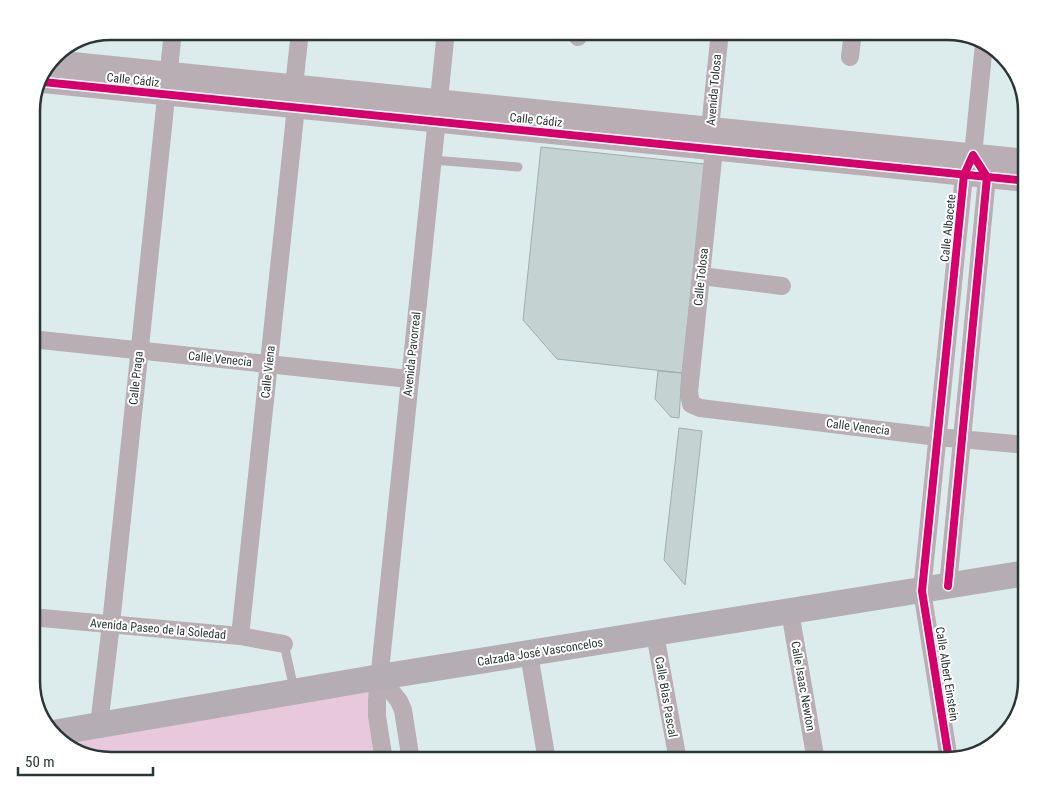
<svg xmlns="http://www.w3.org/2000/svg" width="1058" height="792" font-family="'Roboto Condensed',sans-serif">
	<style>
		.green { fill: #e7c9db }
		.building { fill: #c5d2d2; stroke: #a0acad }
		.lines { fill: none; stroke-linecap: round; stroke-linejoin: round }
		.service { stroke: #b8aeb4; stroke-width: 9 }
		.minor { stroke: #b8aeb4; stroke-width: 18 }
		.tertiary { stroke: #b8aeb4; stroke-width: 22 }
		.secondary { stroke: #b4adb3; stroke-width: 26 }
		.cycleway-casing { stroke: #fff; stroke-width: 11 }
		.cycleway { stroke: #d6006c; stroke-width: 8 }
		.labels { text-anchor: middle; stroke-width: 4; stroke-linejoin: round; paint-order: stroke }
		.street-label { font-size: 12px; fill: #2b3636; stroke: #fff }
		.rim { fill: none; stroke: #2b3636; stroke-width: 2.5 }
	</style>
	<rect width="100%" height="100%" fill="#dcecec"/>
	<!-- green -->
	<path class="green" d="M374,682l5,79h-268l-49,-17z"/>
	<!-- building -->
	<path class="building" d="M541,147l164,17 -23,209 -125,-14 -34,-39z
		M658,371l24,2 -3,45 -8,-1 -16,-18z
		M679,428l23,3 -17,154 -21,-25z"/>
	<g class="lines">
		<!-- service -->
		<path class="service" d="M433,160l85,7
			M284,644l10,45"/>
		<!-- minor -->
		<path class="minor" d="M720,31l-10,97 4,21 -25,243 2,12 9,4 238,29 89,8
			M578,37l1,-6
			M850,57l3,-26
			M294,86l6,-55
			M973,155l11,-111
			M701,276l81,10
			M31,339l378,40
			M948,586l39,-409 -14,-22 -9,20 -42,416 27,169
			M790,612l26,149
			M31,617l209,19 44,8
			M655,634l23,127
			M240,636l56,-529
			M529,654l18,107
			M380,677l19,24 4,9 8,51
			M99,725l12,-101 62,-593
			M384,761l-7,-45v-16l69,-669"/>
		<!-- tertiary -->
		<path class="tertiary" d="M53,61l974,99
			M43,82l984,99"/>
		<!-- secondary -->
		<path class="secondary" d="M53,733l327,-56 647,-104"/>
		<!-- cycleway casing -->
		<g class="cycleway-casing">
			<path id="cycleway" d="M43,82l984,99
				M948,586l39,-409 -14,-22 -9,20 -42,416 27,169"/>
		</g>
		<!-- cycleway -->
		<use href="#cycleway" class="cycleway"/>
	</g>
	<g class="labels">
		<!-- street labels -->
		<g class="street-label">
			<text transform="translate(133 80) rotate(6)" y="4">Calle Cádiz</text>
			<text transform="translate(714 90) rotate(-85)" y="4">Avenida Tolosa</text>
			<text transform="translate(536 120) rotate(6)" y="4">Calle Cádiz</text>
			<text transform="translate(948 228) rotate(-84)" y="4">Calle Albacete</text>
			<text transform="translate(701 277) rotate(-84)" y="4">Calle Tolosa</text>
			<text transform="translate(412 354) rotate(-84)" y="4">Avenida Pavorreal</text>
			<text transform="translate(220 359) rotate(6)" y="4">Calle Venecia</text>
			<text transform="translate(268 372) rotate(-84)" y="4">Calle Viena</text>
			<text transform="translate(136 378) rotate(-84)" y="4">Calle Praga</text>
			<text transform="translate(858 427) rotate(7)" y="4">Calle Venecia</text>
			<text transform="translate(158 629) rotate(5)" y="4">Avenida Paseo de la Soledad</text>
			<text transform="translate(540 652) rotate(-9)" y="4">Calzada José Vasconcelos</text>
			<text transform="translate(947 674) rotate(81)" y="4">Calle Albert Einstein</text>
			<text transform="translate(803 686) rotate(80)" y="4">Calle Isaac Newton</text>
			<text transform="translate(666 697) rotate(80)" y="4">Calle Blas Pascal</text>
		</g>
	</g>
	<!-- crop -->
	<path d="M0 0H1058V792H0ZM111 40H947A71 71 0 0 1 1018 111V681A71 71 0 0 1 947 752H111A71 71 0 0 1 40 681V111A71 71 0 0 1 111 40Z" fill="#fff" fill-rule="evenodd"/>
	<path class="rim" d="M111 40H947A71 71 0 0 1 1018 111V681A71 71 0 0 1 947 752H111A71 71 0 0 1 40 681V111A71 71 0 0 1 111 40Z"/>
	<!-- scale -->
	<path d="M18 767v8h135v-8" fill="none" stroke="#2b3636" stroke-width="2.5"/>
	<text x="25" y="767" font-size="15" fill="#2b3636" stroke="#ffffff" stroke-width="4" paint-order="stroke">50 m</text>
</svg>
